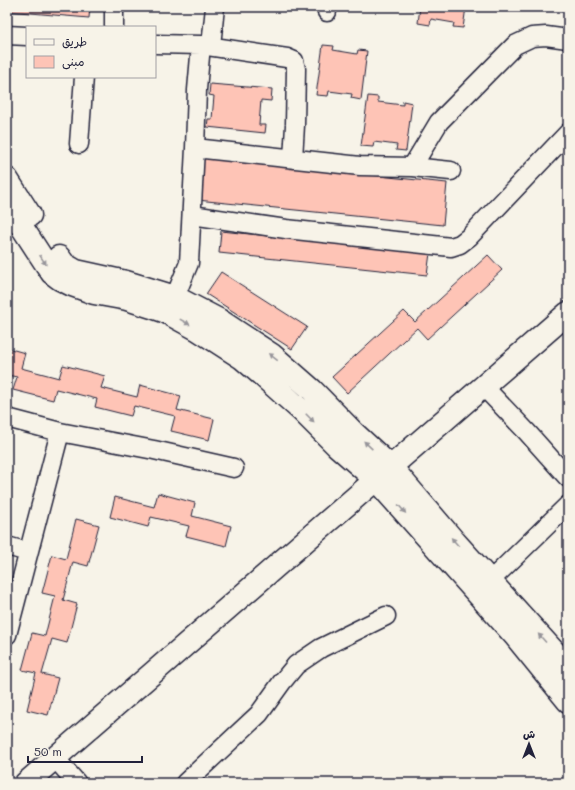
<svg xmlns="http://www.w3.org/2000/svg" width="575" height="790" font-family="Mali,'Playpen Sans Arabic',sans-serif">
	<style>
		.building { fill: #fec4b6; stroke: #22223b }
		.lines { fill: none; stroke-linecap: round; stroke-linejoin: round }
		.street-casing { stroke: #22223b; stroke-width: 21 }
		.secondary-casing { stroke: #22223b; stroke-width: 25 }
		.street { stroke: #f7f3e8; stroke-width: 18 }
		.secondary { stroke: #f7f3e8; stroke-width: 22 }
		.oneway { fill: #97959a }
	</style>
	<rect width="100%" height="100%" fill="#f7f3e8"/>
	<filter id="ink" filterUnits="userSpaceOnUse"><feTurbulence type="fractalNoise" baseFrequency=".025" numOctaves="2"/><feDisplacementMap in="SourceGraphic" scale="8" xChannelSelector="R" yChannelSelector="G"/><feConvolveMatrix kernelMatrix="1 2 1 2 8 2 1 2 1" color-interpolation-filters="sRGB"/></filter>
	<g filter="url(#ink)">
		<!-- building -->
		<path class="building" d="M7,7h83l-1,11 -82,-7z
			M420,7h46l-3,21 -10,-1 1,-4 -23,-4 -1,6 -12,-2z
			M562,7h6v4l-6,-1z
			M323,45l11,1 -1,4 24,4 1,-4 9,1 -6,49 -10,-2 1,-4 -23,-3 -1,5 -12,-1z
			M210,84l62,5 -1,12 -10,-1 -2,25h7l-1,8 -58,-6 1,-8h4l2,-23 -5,-1z
			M368,96l10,1v5l25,3v-4l9,2 -6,48 -10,-1 1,-5 -23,-3 -1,5 -12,-1z
			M202,158l245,25 -4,42 -246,-25z
			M221,231l209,22 -3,22 -208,-22z
			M488,255l14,15 -75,69 -10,-11 -70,65 -15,-16 72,-66 11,11z
			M221,272l86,55 -15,22 -86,-55z
			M7,348l18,5 -4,15 38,10 4,-13 42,11 -4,12 36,9 3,-12 41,11 -4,14 37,9 -5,21 -38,-9 4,-15 -41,-10 -3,10 -36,-9 2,-8 -41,-10 -3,11 -40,-10 4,-13 -10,-2z
			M158,493l37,10 -3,13 39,10 -5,20 -40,-10 3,-10 -38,-9 -3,10 -38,-10 5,-20 39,10z
			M76,519l23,6 -11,41 -15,-4 -10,38 14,4 -10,39 -15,-4 -10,35 16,4 -10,37 -21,-5 9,-37 -14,-3 10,-37 13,3 10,-40 -13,-3 10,-38 14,4z"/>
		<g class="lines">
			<!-- street casing -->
			<g class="street-casing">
				<path id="street" d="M114,7v20
					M327,12v-5
					M7,35l20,1
					M155,44l46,1 86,13 7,3 2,8 -1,56 -2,34
					M211,46l4,-39
					M79,144l5,-67
					M195,148l165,18 52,1 39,4
					M412,167l27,-45 76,-77 17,-8 14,-1 22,3
					M192,215l94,14 165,18 9,-3 9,-7 99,-104
					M169,308l6,-11 14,-34 6,-115 2,-58 4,-45
					M484,387l43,45 41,46
					M7,418l53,14 94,18 80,18
					M7,546l21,6
					M490,581l78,-76
					M7,635l53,-203
					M55,758l22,25
					M185,783l74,-69 23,-32 14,-17 25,-17 65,-32"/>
			</g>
			<!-- secondary casing -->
			<g class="secondary-casing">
				<path id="secondary" d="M7,179l23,36
					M7,204l37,57 8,12 8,6 12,6 22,8 33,6 25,8 14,5 31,17 45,29 21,18 39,35 34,34 40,35 140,157 52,64
					M59,257l5,7 12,7 50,11 49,15 44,23 53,35 40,35 41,42 38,35 64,75 113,125
					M26,783l542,-470"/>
			</g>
			<!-- street -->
			<use href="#street" class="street"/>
			<!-- secondary -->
			<use href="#secondary" class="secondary"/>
		</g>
		<!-- one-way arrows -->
		<defs><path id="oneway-solid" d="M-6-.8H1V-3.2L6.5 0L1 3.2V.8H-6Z"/></defs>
		<g class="oneway">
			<use href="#oneway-solid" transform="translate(43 260) rotate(56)"/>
			<use href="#oneway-solid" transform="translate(185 322) rotate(29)"/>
			<use href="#oneway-solid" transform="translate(273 357) rotate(-142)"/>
			<use href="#oneway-solid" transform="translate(310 418) rotate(45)"/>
			<use href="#oneway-solid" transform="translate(368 445) rotate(-137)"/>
			<use href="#oneway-solid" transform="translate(402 509) rotate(49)"/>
			<use href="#oneway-solid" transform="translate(455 542) rotate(-131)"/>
			<use href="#oneway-solid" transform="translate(542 638) rotate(-132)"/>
		</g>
	</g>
	<!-- margin -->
	<rect width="575" height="790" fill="none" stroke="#f7f3e8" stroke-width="24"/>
	<rect x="12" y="12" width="551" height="766" fill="none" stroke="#22223b" stroke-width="1.5" filter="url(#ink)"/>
	<!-- legend -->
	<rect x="26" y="26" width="130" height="52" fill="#f7f3e8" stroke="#a29fa3"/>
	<rect x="34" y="39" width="20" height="6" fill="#f7f3e8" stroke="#a29fa3"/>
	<text x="62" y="46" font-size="12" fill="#22223b">طريق</text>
	<rect x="34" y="56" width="20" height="12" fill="#fec4b6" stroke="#a29fa3"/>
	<text x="62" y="66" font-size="12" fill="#22223b">مبنى</text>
	<!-- north arrow -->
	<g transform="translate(529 744)" stroke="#f7f3e8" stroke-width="3" paint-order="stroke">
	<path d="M0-3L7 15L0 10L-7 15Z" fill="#22223b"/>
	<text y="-6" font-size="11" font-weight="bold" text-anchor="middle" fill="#22223b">ش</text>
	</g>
	<!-- scale -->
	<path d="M28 756v6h114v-6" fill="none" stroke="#22223b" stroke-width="2"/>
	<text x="34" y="756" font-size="12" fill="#22223b" stroke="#f7f3e8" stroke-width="3" paint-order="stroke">50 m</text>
</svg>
